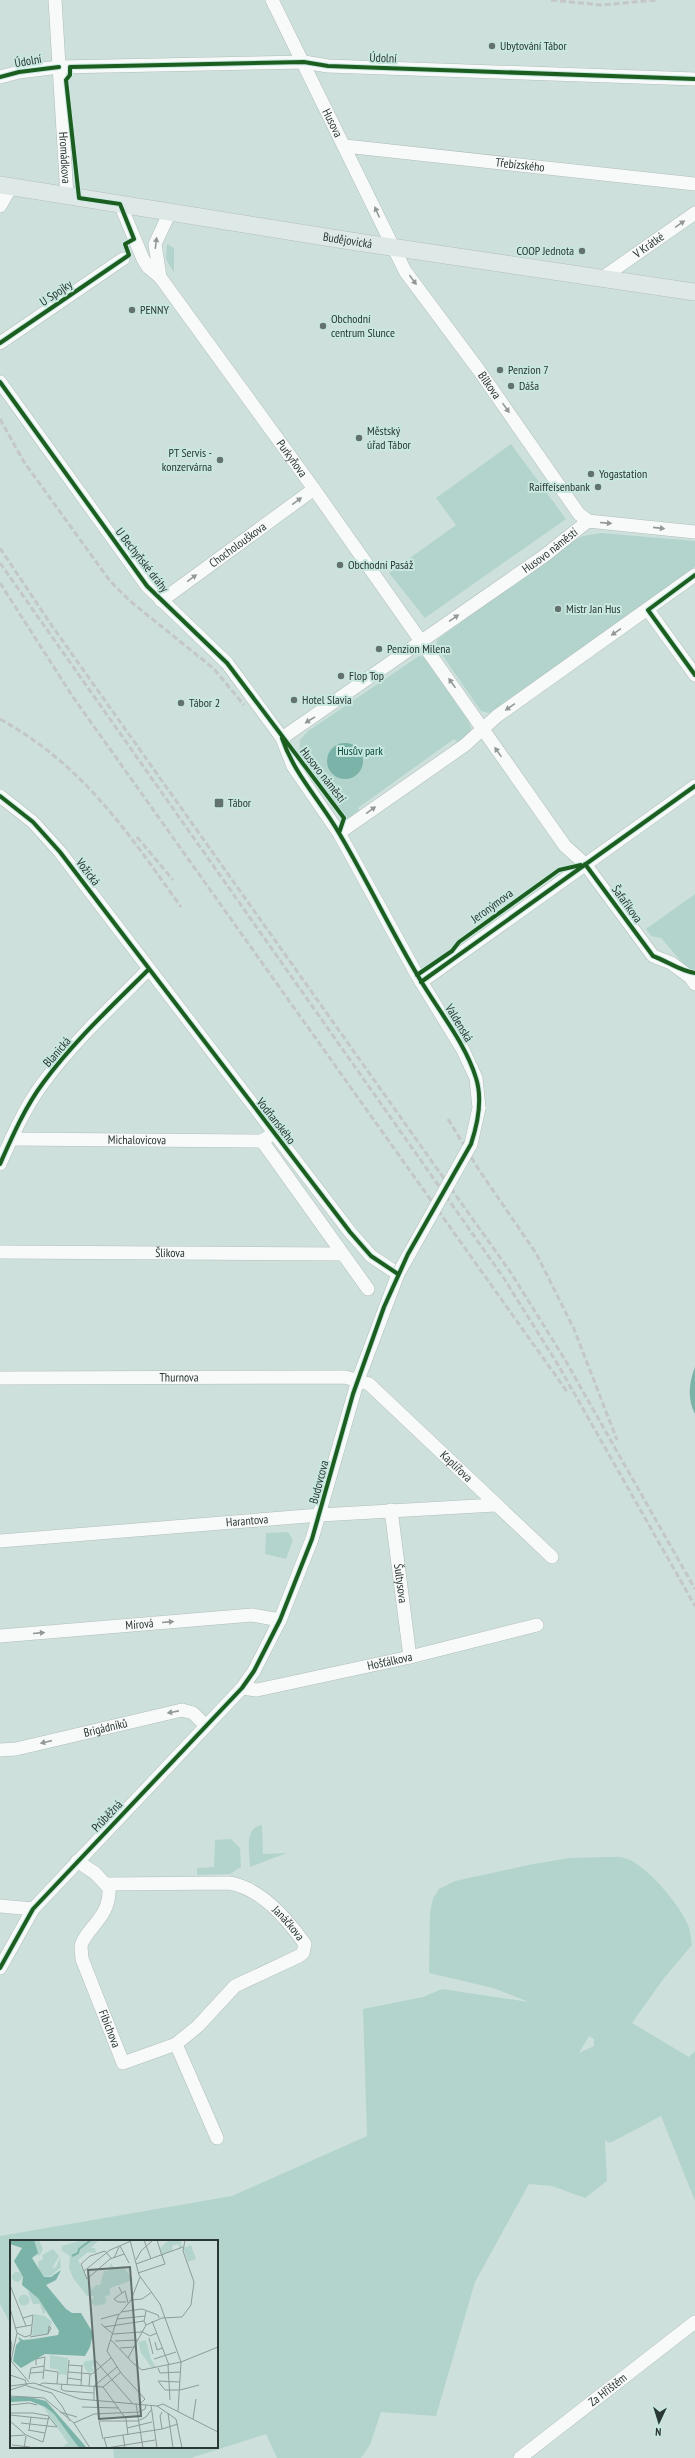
<svg xmlns="http://www.w3.org/2000/svg" width="695" height="2458" font-family="'PT Sans Narrow',sans-serif">
	<style>
		.green { fill: #b3d4cd; fill-rule: evenodd }
		.water { fill: #7bb3a8 }
		.lines { fill: none; stroke-linecap: round; stroke-linejoin: round }
		.minor-casing { stroke: #b0bebb; stroke-width: 14 }
		.major-casing { stroke: #b4bdbb; stroke-width: 18 }
		.minor { stroke: #f8fafa; stroke-width: 13 }
		.major { stroke: #dee9e7; stroke-width: 17 }
		.rail { stroke: #c3c7c7; stroke-width: 3; stroke-dasharray: 6 3; stroke-linecap: butt }
		.minor-bridge-casing { stroke: #b0bebb; stroke-width: 14; stroke-linecap: butt }
		.minor-bridge { stroke: #f8fafa; stroke-width: 13 }
		.cycleway-casing { stroke: #c7e7df; stroke-width: 6 }
		.cycleway { stroke: #1b5e20; stroke-width: 4 }
		.oneway { fill: #919897 }
		.poi-dot { fill: #63726f; stroke: #c7e7df; stroke-width: 1.5 }
		.labels { text-anchor: middle; stroke-width: 4; stroke-linejoin: round; paint-order: stroke }
		.poi-label { font-size: 12px; fill: #2a3734; stroke: #c7e7df; text-anchor: start }
		.street-label { font-size: 12px; fill: #2a3734; stroke: #c7e7df }
		.park-label { font-size: 12px; fill: #0a4c41; stroke: #c7e7df }
		.inset-river { fill: none; stroke: #7bb3a8; stroke-width: 2 }
		.inset-road { fill: none; stroke: #8c9c99; stroke-width: 1 }
		.view { fill: #63726f; fill-opacity: 0.15; stroke: #63726f; stroke-width: 2 }
		.inset-edge { fill: none; stroke: #2a3734; stroke-width: 2 }
	</style>
	<rect width="100%" height="100%" fill="#cee0dc"/>
	<!-- green -->
	<path class="green" d="M167,244l7,4v25l-8,-14z
		M511,444l55,75 -141,99 -36,-45 67,-48 -20,-27z
		M601,533l94,8v26l-201,144 -6,2 -7,-2 -41,-59 -4,-7 2,-6 133,-97 12,-6z
		M419,656l6,1c9,13 50,63 46,75l-13,11 -4,-4 -96,69 3,5 -14,7 -48,-63 1,-17 8,-9z
		M695,894v80h-3l-31,-36 -10,-2 -5,-7z
		M288,1532l5,8 -7,19 -21,-5 1,-21z
		M262,1825l1,29 24,-1 -37,14c0,-13 -7,-40 12,-42z
		M231,1839l9,9 1,19 -11,7 -33,1v-7l17,-1 1,-27z
		M606,1857c6,0 13,-1 18,1 20,4 54,45 62,63 4,7 5,16 6,24l-28,33 -32,45 57,34 6,-6v150l-34,-85 -51,27 -5,-3 2,41 -22,17 -33,-12 -23,-2 -54,98 -39,134 -55,-4 -11,33 -9,13h-84l-11,-24 -75,24h-77l-1,-11h104v-206h-206v84l-11,-21v-68l232,-40 135,-60 -4,-127 60,-12 19,-8 87,13 -36,-14 -64,-15 1,-61 3,-14 6,-9 16,-8 73,-16 41,-7zM589,2036l5,3v7l-15,7z"/>
	<!-- water -->
	<path class="water" d="M327 761a18 18 0 1 1 36 0a18 18 0 1 1-36 0Z
		M695,1367v47c-8,-15 -6,-32 0,-47z"/>
	<g class="lines">
		<!-- minor casing -->
		<g class="minor-casing">
			<g id="minor">
				<path id="s1" d="M55,0l12,196"/>
				<path id="s2" d="M272,0l133,271 73,98 101,145 9,7"/>
				<path d="M0,77l19,-5 40,-5 245,-5 24,4 367,13"/>
				<path id="s3" d="M345,146l350,38"/>
				<path id="s4" d="M120,204l23,55 5,8 12,10 154,212 251,357 20,18 68,92 18,7 19,14 5,7"/>
				<path d="M0,206l11,-19"/>
				<path d="M160,277l-5,-33 15,-32"/>
				<path id="s5" d="M602,278l93,-65"/>
				<path d="M0,343l123,-84"/>
				<path d="M0,382l147,204 80,77 55,75 11,28 46,67 78,142 46,75 13,28 3,30"/>
				<path id="s6" d="M161,601l153,-112"/>
				<path d="M648,610l47,65"/>
				<path id="s7" d="M282,738l262,-182 44,-35 107,11"/>
				<path d="M0,796l33,26 27,30 290,380 21,24 27,18 -40,106 -46,159 -32,81 -26,51 -12,17 -209,221 -33,59"/>
				<path d="M339,833l126,-88 32,-29 198,-141"/>
				<path d="M421,982l274,-196"/>
				<path d="M268,1137l-6,4 106,148"/>
				<path id="s8" d="M11,1139l251,2"/>
				<path d="M0,1164c12,-27 25,-57 43,-81 30,-41 70,-78 106,-114"/>
				<path id="s9" d="M0,1252l341,2"/>
				<path id="s10" d="M0,1378l345,-1 24,7 183,173"/>
				<path id="s11" d="M391,1510l19,147"/>
				<path id="s12" d="M0,1541l320,-26 175,-10"/>
				<path id="s13" d="M0,1636l252,-21 28,5"/>
				<path id="s14" d="M242,1688l15,2 153,-33 127,-32"/>
				<path id="s15" d="M0,1750l16,-1 166,-39 11,3 13,13"/>
				<path id="s16" d="M77,1861l18,12 14,15c2,29 -24,41 -28,58 0,4 1,9 1,13l41,104 53,-19 41,94"/>
				<path id="s17" d="M108,1884l121,-1c32,5 58,36 76,61l-2,9 -4,3 -64,30 -37,40 -22,18"/>
				<path d="M0,1906l33,3"/>
				<path id="s18" d="M520,2458l175,-136"/>
			</g>
		</g>
		<!-- major casing -->
		<g class="major-casing">
			<g id="major">
				<path id="s19" d="M0,185l357,57 338,50"/>
			</g>
		</g>
		<!-- minor -->
		<use href="#minor" class="minor"/>
		<!-- major -->
		<use href="#major" class="major"/>
		<!-- rail -->
		<path class="rail" d="M551,0l50,5 58,-5
			M0,419l24,43 86,119 20,20 83,67 31,37
			M0,548l50,75 461,650 53,85 131,231
			M0,563l503,714 54,86 138,243
			M0,583l73,114 495,696
			M0,719c84,47 126,111 181,188
			M137,837l36,43
			M448,1119l31,51 57,83 38,76 43,111"/>
		<!-- minor-bridge casing -->
		<g class="minor-bridge-casing">
			<path id="minor-bridge" d="M398,1274l73,-130 8,-36"/>
		</g>
		<!-- minor-bridge -->
		<use href="#minor-bridge" class="minor-bridge"/>
		<!-- cycleway casing -->
		<g class="cycleway-casing">
			<path id="cycleway" d="M0,77l19,-5 40,-5
				M0,343l129,-88 -4,-11 9,-5 -14,-35 -41,-6 -13,-118 4,-5v-8l234,-5 24,4 367,13
				M0,382l147,204 80,77 117,155 -5,15
				M695,575l-47,35 47,65
				M0,796l33,26 27,30 290,380 21,24 27,18
				M585,864l68,92c14,5 27,15 42,17
				M417,975l35,-24 7,-9 100,-72 22,-5
				M421,982l274,-196
				M0,1164c12,-27 25,-57 43,-81 30,-41 70,-78 106,-114
				M0,1968l33,-59 209,-221 12,-17 26,-51 32,-81 41,-145 31,-87 24,-53 63,-110c7,-21 12,-44 5,-66 -11,-36 -39,-69 -58,-102 -28,-47 -51,-96 -79,-143 -19,-33 -45,-59 -57,-95"/>
		</g>
		<!-- cycleway -->
		<use href="#cycleway" class="cycleway"/>
	</g>
	<!-- one-way arrows -->
	<defs><path id="oneway-solid" d="M-6-.8H1V-3.2L6.5 0L1 3.2V.8H-6Z"/></defs>
	<g class="oneway">
		<use href="#oneway-solid" transform="translate(377 212) rotate(-114)"/>
		<use href="#oneway-solid" transform="translate(680 224) rotate(-35)"/>
		<use href="#oneway-solid" transform="translate(156 243) rotate(-83)"/>
		<use href="#oneway-solid" transform="translate(413 280) rotate(54)"/>
		<use href="#oneway-solid" transform="translate(506 408) rotate(55)"/>
		<use href="#oneway-solid" transform="translate(297 501) rotate(-36)"/>
		<use href="#oneway-solid" transform="translate(606 523) rotate(5)"/>
		<use href="#oneway-solid" transform="translate(659 528) rotate(6)"/>
		<use href="#oneway-solid" transform="translate(192 578) rotate(-36)"/>
		<use href="#oneway-solid" transform="translate(454 618) rotate(-35)"/>
		<use href="#oneway-solid" transform="translate(616 632) rotate(146)"/>
		<use href="#oneway-solid" transform="translate(452 683) rotate(-125)"/>
		<use href="#oneway-solid" transform="translate(510 707) rotate(145)"/>
		<use href="#oneway-solid" transform="translate(310 720) rotate(148)"/>
		<use href="#oneway-solid" transform="translate(498 752) rotate(-125)"/>
		<use href="#oneway-solid" transform="translate(371 810) rotate(-36)"/>
		<use href="#oneway-solid" transform="translate(168 1622) rotate(-5)"/>
		<use href="#oneway-solid" transform="translate(39 1633) rotate(-5)"/>
		<use href="#oneway-solid" transform="translate(173 1712) rotate(169)"/>
		<use href="#oneway-solid" transform="translate(46 1742) rotate(167)"/>
	</g>
	<!-- markers -->
	<g class="poi-dot">
		<circle cx="492" cy="46" r="4"/>
		<circle cx="582" cy="251" r="4"/>
		<circle cx="132" cy="310" r="4"/>
		<circle cx="323" cy="326" r="4"/>
		<circle cx="500" cy="370" r="4"/>
		<circle cx="511" cy="386" r="4"/>
		<circle cx="359" cy="438" r="4"/>
		<circle cx="220" cy="460" r="4"/>
		<circle cx="591" cy="474" r="4"/>
		<circle cx="598" cy="487" r="4"/>
		<circle cx="340" cy="565" r="4"/>
		<circle cx="558" cy="609" r="4"/>
		<circle cx="379" cy="649" r="4"/>
		<circle cx="341" cy="676" r="4"/>
		<circle cx="294" cy="700" r="4"/>
		<circle cx="181" cy="703" r="4"/>
		<rect x="214" y="798" width="10" height="10" rx="2"/>
	</g>
	<g class="labels">
		<!-- poi labels -->
		<g class="poi-label">
			<text x="500" y="50">Ubytování Tábor</text>
			<text x="574" y="255" text-anchor="end">COOP Jednota</text>
			<text x="140" y="314">PENNY</text>
			<text x="331" y="323">Obchodní<tspan x="331" dy="14">centrum Slunce</tspan></text>
			<text x="508" y="374">Penzion 7</text>
			<text x="519" y="390">Dáša</text>
			<text x="367" y="435">Městský<tspan x="367" dy="14">úřad Tábor</tspan></text>
			<text x="212" y="457" text-anchor="end">PT Servis -<tspan x="212" dy="14">konzervárna</tspan></text>
			<text x="599" y="478">Yogastation</text>
			<text x="590" y="491" text-anchor="end">Raiffeisenbank</text>
			<text x="348" y="569">Obchodní Pasáž</text>
			<text x="566" y="613">Mistr Jan Hus</text>
			<text x="387" y="653">Penzion Milena</text>
			<text x="349" y="680">Flop Top</text>
			<text x="302" y="704">Hotel Slavia</text>
			<text x="189" y="707">Tábor 2</text>
			<text x="228" y="807">Tábor</text>
		</g>
		<!-- street labels -->
		<g class="street-label">
			<text transform="translate(383 58) rotate(2)" y="4">Údolní</text>
			<text transform="translate(28 61) rotate(-10)" y="4">Údolní</text>
			<text dy="4" stroke="none"><textPath href="#s2" startOffset="137">Husova</textPath></text>
			<text dy="4" stroke="none"><textPath href="#s1" startOffset="158">Hromádkova</textPath></text>
			<text dy="4" stroke="none"><textPath href="#s3" startOffset="176">Třebízského</textPath></text>
			<text dy="4" stroke="none"><textPath href="#s19" startOffset="352">Budějovická</textPath></text>
			<text dy="4" stroke="none"><textPath href="#s5" startOffset="57">V Krátké</textPath></text>
			<text transform="translate(56 293) rotate(-34)" y="4">U Spojky</text>
			<text dy="4" stroke="none"><textPath href="#s2" startOffset="444">Bílkova</textPath></text>
			<text dy="4" stroke="none"><textPath href="#s4" startOffset="309">Purkyňova</textPath></text>
			<text dy="4" stroke="none"><textPath href="#s6" startOffset="95">Chocholouškova</textPath></text>
			<text dy="4" stroke="none"><textPath href="#s7" startOffset="327">Husovo náměstí</textPath></text>
			<text transform="translate(142 560) rotate(52)" y="4">U Bechyňské dráhy</text>
			<text transform="translate(323 775) rotate(52)" y="4">Husovo náměstí</text>
			<text transform="translate(88 872) rotate(53)" y="4">Vožická</text>
			<text transform="translate(627 904) rotate(54)" y="4">Šafaříkova</text>
			<text transform="translate(492 906) rotate(-36)" y="4">Jeronýmova</text>
			<text transform="translate(459 1023) rotate(59)" y="4">Valdenská</text>
			<text transform="translate(57 1052) rotate(-49)" y="4">Blanická</text>
			<text transform="translate(276 1121) rotate(52)" y="4">Vodňanského</text>
			<text dy="4" stroke="none"><textPath href="#s8" startOffset="126">Michalovicova</textPath></text>
			<text dy="4" stroke="none"><textPath href="#s9" startOffset="170">Šlikova</textPath></text>
			<text dy="4" stroke="none"><textPath href="#s10" startOffset="179">Thurnova</textPath></text>
			<text dy="4" stroke="none"><textPath href="#s10" startOffset="490">Kaplířova</textPath></text>
			<text transform="translate(319 1482) rotate(-75)" y="4">Budovcova</text>
			<text dy="4" stroke="none"><textPath href="#s12" startOffset="248">Harantova</textPath></text>
			<text dy="4" stroke="none"><textPath href="#s11" startOffset="74">Šultysova</textPath></text>
			<text dy="4" stroke="none"><textPath href="#s13" startOffset="140">Mírová</textPath></text>
			<text dy="4" stroke="none"><textPath href="#s14" startOffset="151">Hošťálkova</textPath></text>
			<text dy="4" stroke="none"><textPath href="#s15" startOffset="108">Brigádníků</textPath></text>
			<text transform="translate(107 1816) rotate(-46)" y="4">Průběžná</text>
			<text dy="4" stroke="none"><textPath href="#s17" startOffset="194">Janáčkova</textPath></text>
			<text dy="4" stroke="none"><textPath href="#s16" startOffset="196">Fibichova</textPath></text>
			<text dy="4" stroke="none"><textPath href="#s18" startOffset="111">Za Hřištěm</textPath></text>
		</g>
		<!-- park labels -->
		<g class="park-label">
			<text x="360" y="755">Husův park</text>
		</g>
	</g>
	<!-- overview -->
	<g transform="translate(10 2240)">
		<rect width="208" height="208" fill="#cee0dc"/>
		<path d="M23,0h6l4,9 -3,6 -8,1zM72,0h17l-8,8h4l1,5 -8,-1 -10,8 14,30 4,-5h4l4,-14h4l3,-8 4,6 8,-3 10,14 -23,8v7l-7,2 4,1 -2,6 -10,2 -4,-4 3,-6h-7l-14,-18 -4,-10 1,-12 -9,-6 1,-4zM159,0h11l2,7 -2,2 -2,-5 -6,2 1,5 -11,4 -2,-7zM181,5l5,14 -8,3 -5,-14zM43,9l6,7 -7,12 4,-1 4,-9 1,9 -10,9 -7,1 -5,-6 -1,-9 5,-3 -1,-4zM2 37a5 5 0 1 1 10 0a5 5 0 1 1-10 0ZM22,51l6,7 16,23 -9,-12v4l-2,1 -3,-10h-7l-5,-12zM8.5 60a5.5 5.5 0 1 1 11 0a5.5 5.5 0 1 1-11 0ZM24,74l11,2 7,6 -4,12 -16,2zM136,100l5,19 5,8 -4,1 -11,-15 -3,-11zM40,115l18,3 -1,17 -9,-1 1,-4 -9,-2zM85,120l3,2 -6,5 2,4 -6,2 -5,-8 2,-4zM28,163l16,11 25,34h-18l7,-5 -24,-35z" fill="#b3d4cd"/>
		<path d="M0,0h24l4,13 -6,5 12,19h7l10,-7 -5,10 -10,5 20,24 6,4h9l12,20 -3,14 -5,9 -40,-2 -24,14 -8,-7 3,-16 4,-4 -2,-4 5,3 11,-1 24,-4 1,-4 -21,-33 -16,-13 1,-8 -9,-16 8,-13 -12,-4zM0,157h19l17,4 41,47h-8l-25,-34 -9,-7 -15,-6 -20,1z" fill="#7bb3a8"/>
		<path class="inset-river" d="M62,16l6,-3 1,-4 12,-9"/>
		<path class="inset-road" d="M120,0l9,35 21,29 21,58 -3,49M134,0l7,19M147,0l5,16M110,6l9,17M101,18l-6,-7 -15,5 -9,8 6,15 23,-20 14,-5M104,18l5,-11M126,20l5,-9 12,-11M126,24l47,-17M74,31l26,-21 21,-9M128,33l27,-9 -3,-9M0,45l16,41M109,47l3,6 3,-2 3,12M112,53l-8,6 4,3h8M121,60l11,-1 10,-7M0,68l7,25 -6,28 18,21M136,71l-2,10 2,4M111,72l21,-3 16,6 1,3M91,79l18,-5M107,79l28,-3M142,81l17,44M91,84l12,10M39,86l2,2 -3,6zM94,87l40,-6M5,88l17,-3M131,91l9,5 7,-3M7,93l8,4 6,-2 2,-20 -10,3M103,94l28,-2M20,97l18,-3M0,98l2,7 -2,12M139,98l4,16M101,100l23,24 8,6 39,-8M105,101l23,-1M145,102l2,8 5,-2M110,108l15,-1M118,118l18,-33 16,-7 20,-1 9,-12 3,-23 -11,-31 2,-11M84,119l39,45M144,119l22,-7M171,122l37,-15M26,125v-6l9,-2 -2,22M59,125l13,1M158,125l2,35M148,128l2,5 20,-1M34,130l14,2 -1,12M58,132l24,2 19,-16M20,133l13,-1M0,135l15,5 2,6 25,7 10,13 8,15M57,138l15,2M19,139l2,-11 13,-2M148,141l7,9h15l19,-5M148,141l22,1M52,144l-1,5 4,2 29,2M29,145l4,-2 60,4 18,-15M57,145l2,-25M0,146l24,-3 46,16 77,7 19,13 6,29M71,146l1,-21M79,146l1,-12M84,146l23,-19M93,147l23,32 2,16M0,150l16,-5M0,156l34,2 30,25M84,161v-15M126,164l7,44M130,164l5,-5 -24,-26 -14,-22 11,-35 13,-16 9,-23M0,165l19,-2 8,2M141,165l6,43M147,166l6,-2 55,28M72,167l37,1M50,172l17,5M0,173h23l16,3M158,173l5,35M0,175l38,4M183,179l3,-20M0,181l16,14 17,7 6,-26M11,183l36,4 -8,-10M64,183l20,-9 45,-2 6,-3 1,-4M64,183l16,25M117,188l25,-6M152,189l-2,-13 2,-4M18,190l17,3M19,190l2,-13M113,195l2,13M0,196l15,-1M93,199l-4,-18h39l8,-4 5,-7M2,205l18,2M14,208l2,-12M97,208l-3,-10 58,-9 16,-5M97,208l48,-8"/>
		<path class="view" d="M120,27l11,149 -42,3 -11,-149z"/>
		<rect width="208" height="208" class="inset-edge"/>
	</g>
	<!-- north arrow -->
	<g transform="translate(659 2422) rotate(184)" stroke="#c7e7df" stroke-width="3" paint-order="stroke">
	<path d="M0-3L7 15L0 10L-7 15Z" fill="#2a3734"/>
	<text y="-6" font-size="11" font-weight="bold" text-anchor="middle" fill="#2a3734">N</text>
	</g>
</svg>
